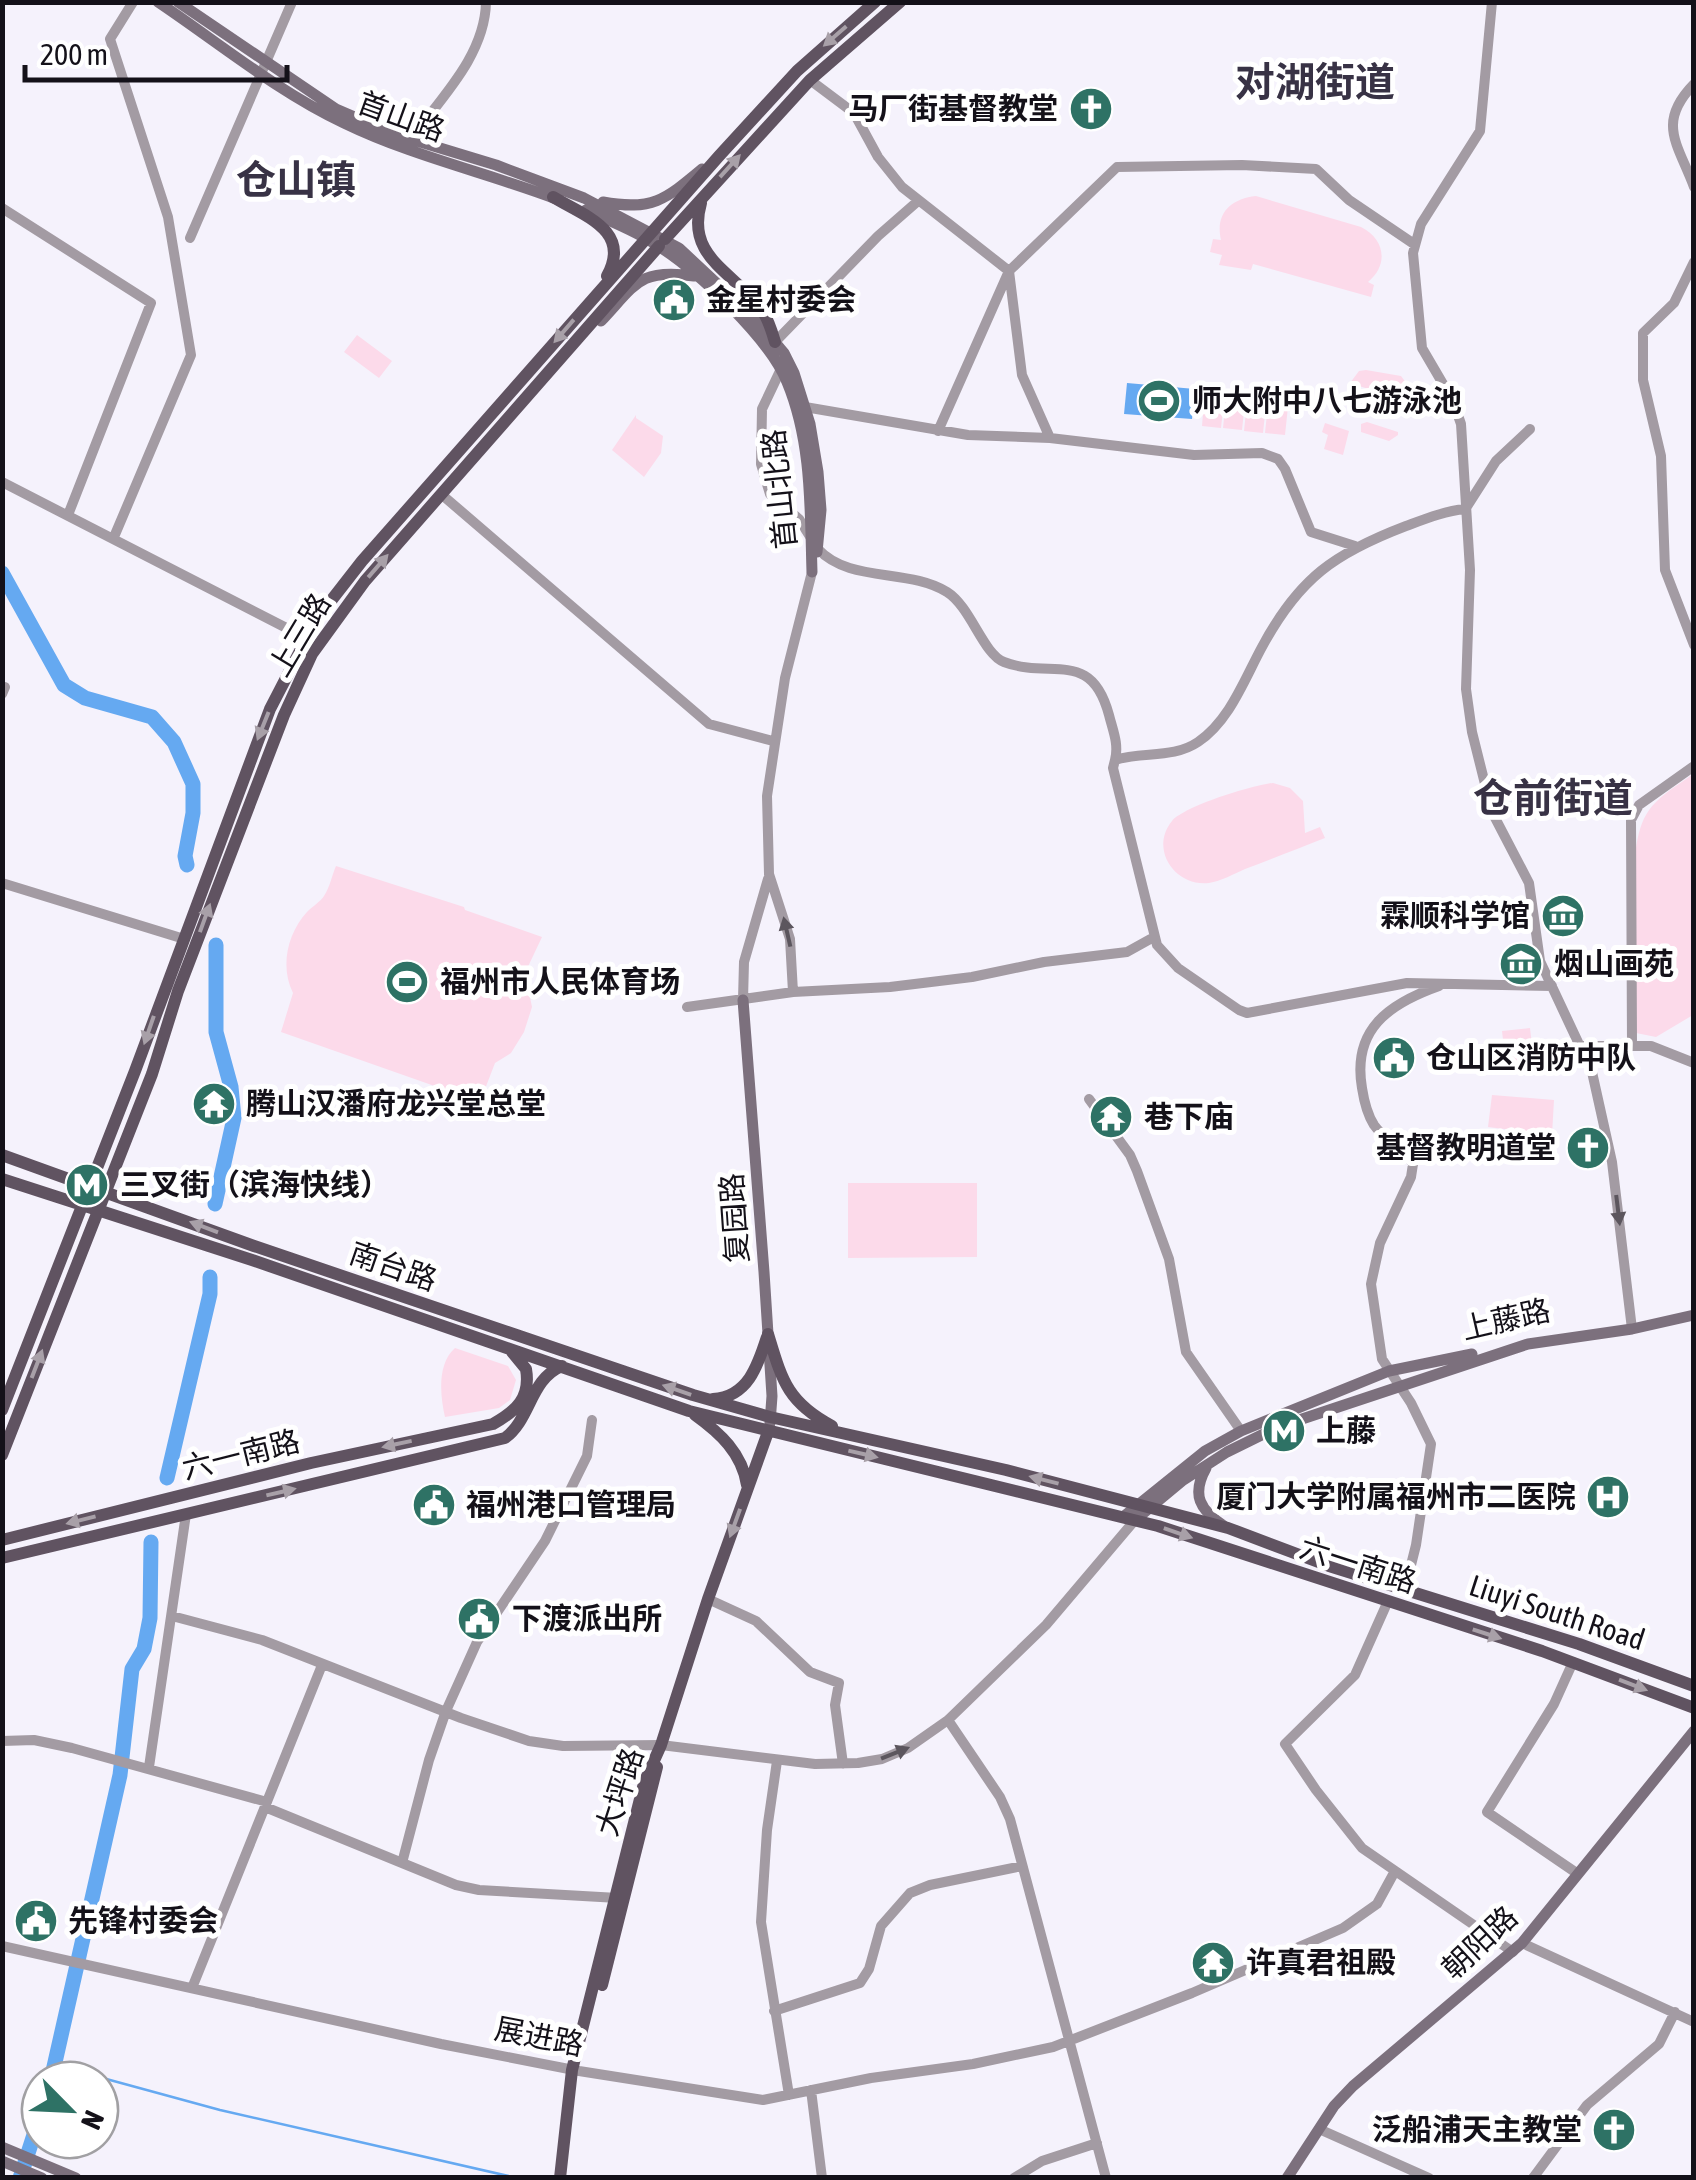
<svg xmlns="http://www.w3.org/2000/svg" width="1696" height="2180" font-family="'Asap Condensed','Noto Sans SC',sans-serif">
	<style>
		.green { fill: #fcdaea }
		.water { fill: #65a9f1 }
		.lines { fill: none; stroke-linecap: round; stroke-linejoin: round }
		.stream { stroke: #65a9f1; stroke-width: 2.5 }
		.river { stroke: #65a9f1; stroke-width: 15 }
		.tertiary { stroke: #a39ba3; stroke-width: 10 }
		.secondary { stroke: #7c707d; stroke-width: 11 }
		.primary { stroke: #605361; stroke-width: 12 }
		.oneway { fill: #a8a0a8 }
		.oneway2 { fill: #5c565e }
		.labels { text-anchor: middle; stroke-width: 10; stroke-linejoin: round; paint-order: stroke }
		.poi-label { font-size: 30px; font-weight: bold; fill: #141119; stroke: #fff; text-anchor: start }
		.street-label { font-size: 30px; fill: #141119; stroke: #fff }
		.district-label { font-size: 40px; font-weight: bold; fill: #383245; stroke: #fff }
	</style>
	<rect width="100%" height="100%" fill="#f5f2fc"/>
	<!-- green -->
	<path class="green" d="M1256,196l105,31c24,12 28,38 7,55l6,3 -3,12 -118,-33 -2,6 -32,-5 3,-10 -12,-3 3,-13 8,1c-6,-26 9,-41 35,-44z
		M357,335l35,26 -13,17 -35,-26z
		M1366,370l35,6 6,8 4,19 -61,-20 9,-12z
		M1205,389l20,1 -4,38 -19,-2z
		M1227,390l19,2 -4,38 -19,-2z
		M1248,393l19,2 -4,38 -19,-2z
		M1269,395l20,2 -4,38 -20,-2z
		M636,415v3l27,18 -2,17 -17,24 -32,-27z
		M1367,422l31,10v3l-9,6 -28,-9v-8z
		M1325,423l24,8 -6,24 -19,-6 4,-14 -6,-3z
		M1693,774v241l-37,22 -20,-4c-1,-48 -13,-181 10,-218 10,-18 31,-29 47,-41z
		M1273,783l17,5 13,13 2,32 15,-6 5,11c-26,10 -53,21 -80,31 -11,5 -24,12 -36,14 -34,4 -60,-34 -37,-62 13,-15 81,-36 101,-38z
		M336,866l128,41 1,3 77,27 -17,36 7,34 -8,25 -13,21 -16,10 -15,39 -199,-70 12,-39c-13,-26 -6,-59 14,-81 6,-6 13,-10 17,-16 6,-9 8,-21 12,-30z
		M1530,1028l5,43 -28,4 -5,-44z
		M1492,1095l62,5 -2,35 -64,-8z
		M848,1183h129v74l-129,1z
		M455,1348l53,18 8,14 -6,20 -11,8 -54,9c-5,-22 -8,-53 10,-69z"/>
	<!-- water -->
	<path class="water" d="M1127,383l68,6 -3,30 -68,-5z"/>
	<g class="lines">
		<!-- stream -->
		<path class="stream" d="M55,2065l165,45 297,68"/>
		<!-- river -->
		<path class="river" d="M2,573l62,112 21,13 67,19 22,25 19,42v29l-8,43 2,9
			M215,1204l19,-86 -3,-31 -15,-55v-87
			M167,1478l43,-184v-17
			M51,2080l69,-305 12,-106 12,-20 6,-31 1,-76
			M20,2178l20,-62"/>
		<!-- tertiary -->
		<path class="tertiary" d="M1492,2l-12,129 -59,93 -8,29 9,95 31,53 8,23 9,146 -4,119 6,43 20,80 37,71 11,78 52,111 20,90 20,167
			M810,80l44,33 24,44 24,30 107,84 13,104 28,63
			M1694,84c-38,39 -16,60 0,103
			M410,140c30,-41 75,-84 76,-138
			M2,208l149,95 -83,212
			M190,238l102,-236
			M1694,262l-20,41 -31,30v47l18,76 4,114 29,75
			M775,342l103,-106 40,-35
			M781,369l-19,40 -1,55 9,30 29,25 12,19
			M805,407l163,28 82,3 144,17 68,-2 16,6 7,10 26,63 44,14
			M938,431l71,-160 108,-104 125,-2 74,4 33,31 65,44
			M2,482l304,156
			M441,494l268,230 64,17
			M1466,508l30,-47 34,-32
			M1465,509c-20,2 -40,10 -59,17 -71,27 -107,52 -144,121 -18,33 -32,73 -64,95 -25,17 -56,9 -83,18l-2,8 44,177 21,23 61,42 8,3 160,-30 145,3
			M114,537l77,-182 -23,-138 -58,-178 23,-37
			M818,549c31,34 91,19 129,43 24,15 36,62 57,70 48,18 87,-14 105,53 4,16 10,29 6,45
			M2,694l3,-7
			M2,883l179,55
			M793,992l-3,-53 -21,-65 -2,-78 18,-118 27,-106
			M743,1000l1,-38 24,-83
			M687,1007l106,-15 97,-5 82,-10 72,-15 83,-10 27,-15
			M1632,1044l-1,-224 8,-15 55,-39
			M1583,1046h68l43,17
			M1089,1099l41,56 7,16 32,88 17,93 55,79
			M1405,1589l11,-44 15,-101 -20,-41 -29,-44 -11,-75 9,-41 31,-66 2,-13c-9,-17 -28,-23 -39,-39 -7,-11 -10,-24 -12,-37 -10,-58 26,-84 77,-102
			M708,1599l48,22 54,51 29,11 -4,22 8,59
			M1388,1601l-33,74 -70,69 31,46 46,58 151,104
			M172,1616l90,24 199,78 68,23 34,5 98,-1 154,19 43,-1 24,-4 26,-11 40,-28 98,-95 89,-105
			M1573,1662l-19,42 -67,108 91,62
			M948,1720l52,77 10,22 96,359
			M2,1741l32,-1 38,8 195,54
			M777,1761l-10,69 -6,92 28,173
			M149,1767l37,-253
			M265,1807l191,78 23,5 139,8
			M402,1863l27,-103 17,-49 31,-69 68,-101 42,-85 5,-36
			M1522,1943l172,79
			M2,1946l439,98 138,27 184,29 108,-22 102,-14 80,-17 139,-54 151,-65 34,-24 18,-33
			M192,1988l130,-323
			M774,2011l86,-28 9,-14 12,-43 29,-33 20,-8 92,-19
			M811,2090l11,88
			M1319,2129l110,49
			M1014,2178l28,-17 55,-18
			M1533,2178l54,-73 72,-61 16,-32"/>
		<!-- secondary -->
		<path class="secondary" d="M158,2c61,41 120,90 186,121 68,33 144,50 215,77
			M178,2l158,107 58,25 102,31 88,33 95,50 79,74 26,31 10,20 16,51 8,48 3,38 -4,42
			M603,202c49,9 62,-2 99,-33
			M586,210c23,11 48,20 69,34 40,24 115,95 132,138 25,60 23,126 25,190
			M601,321c35,-37 38,-53 93,-45
			M743,1000l21,272 8,124 -2,27
			M1206,1468c-15,27 -6,42 18,58
			M1123,1517l82,-66 36,-20 148,-60 83,-17
			M1135,1520l47,-39 45,-29 51,-25 250,-83 104,-15 62,-14
			M2,2147l74,31
			M2,2161l40,17
			M1287,2178l47,-72 19,-20 169,-143 172,-212"/>
		<!-- primary -->
		<path class="primary" d="M553,197c32,19 79,34 54,79
			M701,203c-16,56 35,69 62,109 6,9 9,20 12,30
			M665,239l145,-159 90,-78
			M2,1155l252,91 439,149 77,22 236,53 222,58 101,38 250,78 115,42
			M2,1179l250,81 437,151 469,115 384,125 152,57
			M768,1334c14,46 19,68 64,92
			M713,1399c35,-2 45,-34 54,-62
			M2,1410l133,-339 135,-362 46,-89 46,-59 357,-405 78,-85 78,-69
			M695,1415c25,18 47,38 52,70
			M2,1455l150,-381 26,-83 106,-276 28,-61 53,-73 294,-335
			M2,1540l309,-77 182,-39c23,-13 38,-26 33,-55l-14,-17
			M2,1558l503,-120c26,-19 25,-59 57,-72
			M602,1985l55,-218
			M560,2178l12,-108 72,-287 17,-38 47,-146 60,-167"/>
	</g>
	<!-- one-way arrows -->
	<defs><path id="oneway-solid" d="M-6-.8H1V-3.2L6.5 0L1 3.2V.8H-6Z" transform="scale(2.5)"/></defs>
	<g class="oneway">
		<use href="#oneway-solid" transform="translate(835 36) rotate(139)"/>
		<use href="#oneway-solid" transform="translate(730 166) rotate(-48)"/>
		<use href="#oneway-solid" transform="translate(564 331) rotate(131)"/>
		<use href="#oneway-solid" transform="translate(378 566) rotate(-49)"/>
		<use href="#oneway-solid" transform="translate(263 726) rotate(112)"/>
		<use href="#oneway-solid" transform="translate(205 918) rotate(-70)"/>
		<use href="#oneway-solid" transform="translate(149 1030) rotate(109)"/>
		<use href="#oneway-solid" transform="translate(204 1227) rotate(-159)"/>
		<use href="#oneway-solid" transform="translate(37 1364) rotate(-69)"/>
		<use href="#oneway-solid" transform="translate(677 1390) rotate(-161)"/>
		<use href="#oneway-solid" transform="translate(397 1444) rotate(168)"/>
		<use href="#oneway-solid" transform="translate(863 1454) rotate(13)"/>
		<use href="#oneway-solid" transform="translate(1044 1480) rotate(-166)"/>
		<use href="#oneway-solid" transform="translate(281 1492) rotate(-13)"/>
		<use href="#oneway-solid" transform="translate(81 1520) rotate(166)"/>
		<use href="#oneway-solid" transform="translate(735 1523) rotate(110)"/>
		<use href="#oneway-solid" transform="translate(1178 1533) rotate(19)"/>
		<use href="#oneway-solid" transform="translate(1487 1634) rotate(18)"/>
		<use href="#oneway-solid" transform="translate(1633 1685) rotate(21)"/>
	</g>
	<g class="oneway2">
		<use href="#oneway-solid" transform="translate(787 932) rotate(-103)"/>
		<use href="#oneway-solid" transform="translate(1618 1210) rotate(83)"/>
		<use href="#oneway-solid" transform="translate(895 1753) rotate(-22)"/>
	</g>
	<!-- icons -->
	<defs>
		<g id="church-disc" transform="scale(2.25)"><circle r="9.5" fill="#2e7265" stroke="#fff"/><path d="M-1.2-6h2.4v3.5h3.3v2.4h-3.3V6h-2.4V-.1h-3.3v-2.4h3.3Z" fill="#fff"/></g>
		<g id="civic-disc" transform="scale(2.25)"><circle r="9.5" fill="#2e7265" stroke="#fff"/><path d="M-.6-6.5H3V-4.5H.6V-3L4-1V1h2V6H-6V1h2V-1L-.6-3ZM-1.2 2.5V6h2.4V2.5Z" fill="#fff"/></g>
		<g id="stadium-disc" transform="scale(2.25)"><circle r="9.5" fill="#2e7265" stroke="#fff"/><path d="M0-5a6.5 5 0 1 0 0 10a6.5 5 0 1 0 0-10ZM-3.5-1.8h7v3.6h-7Z" fill="#fff"/></g>
		<g id="museum-disc" transform="scale(2.25)"><circle r="9.5" fill="#2e7265" stroke="#fff"/><path d="M0-6L6-3V-2H-6V-3ZM-5-1h2V3h-2ZM-1-1h2V3h-2ZM3-1h2V3H3ZM-6 4H6V6H-6Z" fill="#fff"/></g>
		<g id="temple-disc" transform="scale(2.25)"><circle r="9.5" fill="#2e7265" stroke="#fff"/><path d="M0-6L5-2H3V0L6.5 2.5H4V6H1.5V3h-3V6H-4V2.5H-6.5L-3 0V-2H-5Z" fill="#fff"/></g>
		<g id="metro-disc" transform="scale(2.25)"><circle r="9.5" fill="#2e7265" stroke="#fff"/><path d="M-5.5 5V-5H-3L0 0L3-5H5.5V5H3V-.5L0 4L-3-.5V5Z" fill="#fff"/></g>
		<g id="hospital-disc" transform="scale(2.25)"><circle r="9.5" fill="#2e7265" stroke="#fff"/><path d="M-5-5h3v3.5h4V-5h3V5h-3V1.5h-4V5h-3Z" fill="#fff"/></g>
	</defs>
	<g fill-rule="evenodd">
		<use href="#church-disc" x="1091" y="109"/>
		<use href="#civic-disc" x="674" y="300"/>
		<use href="#stadium-disc" x="1159" y="401"/>
		<use href="#museum-disc" x="1563" y="916"/>
		<use href="#museum-disc" x="1521" y="964"/>
		<use href="#stadium-disc" x="407" y="982"/>
		<use href="#civic-disc" x="1394" y="1058"/>
		<use href="#temple-disc" x="214" y="1104"/>
		<use href="#temple-disc" x="1111" y="1117"/>
		<use href="#church-disc" x="1588" y="1148"/>
		<use href="#metro-disc" x="87" y="1185"/>
		<use href="#metro-disc" x="1284" y="1431"/>
		<use href="#hospital-disc" x="1608" y="1497"/>
		<use href="#civic-disc" x="434" y="1505"/>
		<use href="#civic-disc" x="479" y="1619"/>
		<use href="#civic-disc" x="36" y="1921"/>
		<use href="#temple-disc" x="1213" y="1963"/>
		<use href="#church-disc" x="1614" y="2130"/>
	</g>
	<g class="labels">
		<!-- poi labels -->
		<g class="poi-label">
			<text x="1058" y="119" text-anchor="end">马厂街基督教堂</text>
			<text x="706" y="310">金星村委会</text>
			<text x="1192" y="411">师大附中八七游泳池</text>
			<text x="1530" y="926" text-anchor="end">霖顺科学馆</text>
			<text x="1554" y="974">烟山画苑</text>
			<text x="440" y="992">福州市人民体育场</text>
			<text x="1426" y="1068">仓山区消防中队</text>
			<text x="246" y="1114">腾山汉潘府龙兴堂总堂</text>
			<text x="1144" y="1127">巷下庙</text>
			<text x="1556" y="1158" text-anchor="end">基督教明道堂</text>
			<text x="120" y="1195">三叉街（滨海快线）</text>
			<text x="1316" y="1441">上藤</text>
			<text x="1576" y="1507" text-anchor="end">厦门大学附属福州市二医院</text>
			<text x="466" y="1515">福州港口管理局</text>
			<text x="512" y="1629">下渡派出所</text>
			<text x="68" y="1931">先锋村委会</text>
			<text x="1246" y="1973">许真君祖殿</text>
			<text x="1582" y="2140" text-anchor="end">泛船浦天主教堂</text>
		</g>
		<!-- street labels -->
		<g class="street-label">
			<text transform="translate(401 117) rotate(20)" y="10">首山路</text>
			<text transform="translate(780 489) rotate(-96)" y="10">首山北路</text>
			<text transform="translate(300 635) rotate(-59)" y="10">上三路</text>
			<text transform="translate(735 1218) rotate(-94)" y="10">复园路</text>
			<text transform="translate(393 1267) rotate(19)" y="10">南台路</text>
			<text transform="translate(1506 1320) rotate(-13)" y="10">上藤路</text>
			<text transform="translate(241 1455) rotate(-14)" y="10">六一南路</text>
			<text transform="translate(1358 1565) rotate(18)" y="10">六一南路</text>
			<text transform="translate(1557 1613) rotate(18)" y="10">Liuyi South Road</text>
			<text transform="translate(620 1792) rotate(-72)" y="10">大坪路</text>
			<text transform="translate(1480 1943) rotate(-43)" y="10">朝阳路</text>
			<text transform="translate(539 2037) rotate(11)" y="10">展进路</text>
		</g>
		<!-- district labels -->
		<g class="district-label">
			<text x="1315" y="96">对湖街道</text>
			<text x="296" y="194">仓山镇</text>
			<text x="1553" y="812">仓前街道</text>
		</g>
	</g>
	<!-- border -->
	<rect width="1696" height="2180" fill="none" stroke="#141119" stroke-width="10"/>
	<!-- north arrow -->
	<g transform="translate(70 2110) rotate(114)"><circle r="48" fill="#ffffff" stroke="#a1a0a3" stroke-width="2.5"/>
	<path d="M0-8L18 38L0 25L-18 38Z" fill="#2e7265"/>
	<text y="-15" font-size="28" font-weight="bold" text-anchor="middle" fill="#141119">N</text>
	</g>
	<!-- scale -->
	<path d="M25 65v15h262v-15" fill="none" stroke="#141119" stroke-width="5"/>
	<text x="40" y="65" font-size="30" fill="#141119" stroke="#ffffff" stroke-width="8" paint-order="stroke">200 m</text>
</svg>
